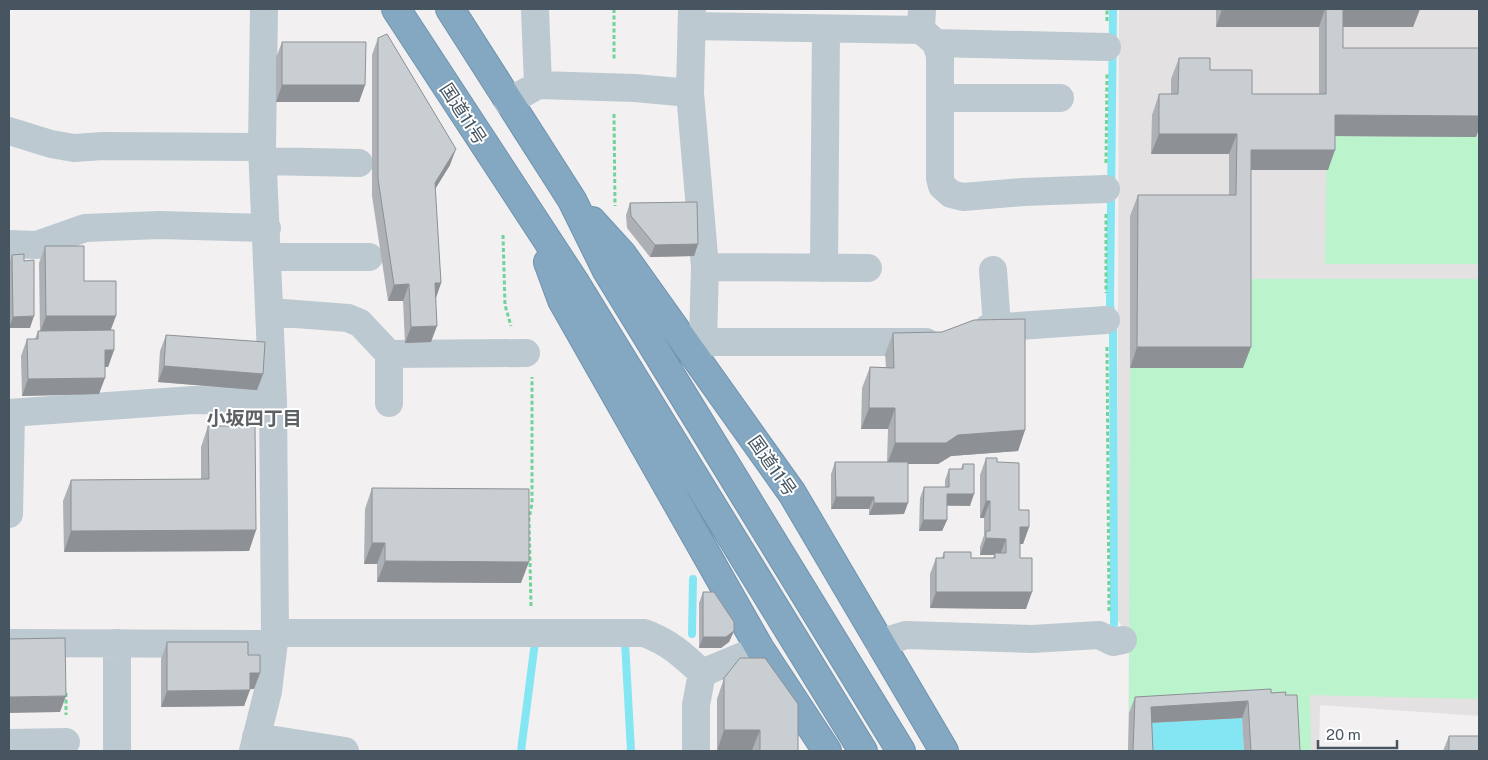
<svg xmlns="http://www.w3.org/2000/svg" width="1488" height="760" font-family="'Public Sans','Noto Sans JP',sans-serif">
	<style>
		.education { fill: #e4e1e2 }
		.green { fill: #bbf3cc }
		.water { fill: #85e6f3 }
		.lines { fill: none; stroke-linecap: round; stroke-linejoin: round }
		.stream { stroke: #85e6f3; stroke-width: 8 }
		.highway-casing { stroke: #6f93ae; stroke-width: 30 }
		.path { stroke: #70d49a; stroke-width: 3; stroke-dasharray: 4 2.5; stroke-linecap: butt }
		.street { stroke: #bcc9d0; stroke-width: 28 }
		.highway { stroke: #84a8c2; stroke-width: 28 }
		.wall { fill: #adb1b5 }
		.shaded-wall { fill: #8d9094 }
		.building { fill: #c9ced3; stroke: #8d9094 }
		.labels { text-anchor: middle; stroke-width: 4; stroke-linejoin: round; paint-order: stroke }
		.street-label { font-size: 18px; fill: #46555f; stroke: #fff }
		.neighbourhood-label { font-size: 19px; font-weight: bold; fill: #5c6165; stroke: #fff }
	</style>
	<rect width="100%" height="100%" fill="#f2f0f0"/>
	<!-- education -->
	<path class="education" d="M1119,9h360v707l-159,-11 -1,46h-191l1,-115 -12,-17z"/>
	<!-- green -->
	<path class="green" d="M1327,136l152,1v127h-154z
		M1244,279h235v420l-169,-4 1,56h-18l-2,-39 -162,1 1,-345h113z"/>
	<!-- water -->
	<path class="water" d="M1242,718l2,33h-98l-1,-28z"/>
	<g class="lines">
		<!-- stream -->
		<path class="stream" d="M1112,629l2,-5 -1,-295 -3,-25 3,-295
			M692,634l1,-55
			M622,642h3l6,109
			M521,751l14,-109h5"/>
		<!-- highway casing -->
		<g class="highway-casing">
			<path id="highway" d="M396,9l180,275 287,467
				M450,9l122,191 35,71 294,480
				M592,221l30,33 170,239 152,258
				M548,262l14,38 198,349 67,102"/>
		</g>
		<!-- path -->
		<path class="path" d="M614,9v52
			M1107,21v-12
			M614,114l1,92
			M1106,163l1,-89
			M1106,214v79
			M503,235l2,70 6,21
			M1107,347l2,264
			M531,606l-2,-87 3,-16v-126
			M66,693v22"/>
		<!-- street -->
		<path class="street" d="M535,9l3,76
			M692,26l229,4 1,-21
			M921,30l15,13 4,13v122l2,8 9,8 12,3 60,-5 83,-3
			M936,43l171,4
			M940,98h120
			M508,102l30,-17 97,3 55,5
			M9,131l42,13 23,4 29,-2 159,1
			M263,161l96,2
			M9,244l28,1 48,-17 74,-3 108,3
			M268,257h101
			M705,267l163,1
			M824,268l2,-239
			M993,270l4,56
			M270,312l78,6 12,5 29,31 137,-1
			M988,328l118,-8
			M703,342h223
			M691,349l12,-7 2,-75 -15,-174 2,-84
			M389,354v49
			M9,413l184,-13 80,1
			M9,514l2,-101
			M275,633h369c25,9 39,22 58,40
			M9,643l265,1
			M117,643v108
			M880,643l26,-8 126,4 67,-4 14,7 10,-2
			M256,737l89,14
			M9,743l57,-1
			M253,751l15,-60 7,-58 -2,-232 -11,-254 2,-138
			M696,751v-46l6,-32 58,-24"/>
		<!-- highway -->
		<use href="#highway" class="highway"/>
	</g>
	<!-- wall -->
	<path class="wall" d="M1216,9h204l-7,18h-70v21l136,68v13l-3,8 -141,-1 -7,34h-77l-8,198h-113v-152l8,-21h91v-41h-78l1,-39 7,-21h12v-15l8,-21 31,12 42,24h67v-67h-103z
		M378,38l72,127 -15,24 6,94 -5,15 -5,44 -26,1 -2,-42h-15l-16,-105v-141z
		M282,42l83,43 -6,17h-83v-44z
		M630,203l68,41 -4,12 -44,1 -23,-29 -1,-13z
		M45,246l39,35 27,49 3,20 -6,17h-3l-6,27 -77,2 -1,-40 6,-17h8l3,-8h2l-1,-68z
		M12,255l12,6 6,67h-21v-66z
		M893,333l132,97 -7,21 -67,5 -13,8h-30l-4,50 -35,1v-6h-38v-35l4,-12h52l1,-33h-27l1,-41 8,-21h16l-1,-13z
		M166,335l97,39 -6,16 -99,-8 2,-31z
		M208,426l48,104 -7,21 -185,1 -1,-51 8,-21 130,-1v-32z
		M986,458l11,4 22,48 10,17 -6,17h-3v14l6,51 -96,-1v-34l6,-16h6l2,-6 27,6h22l1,-3h-14v-8l4,-12v-17h-4v-43z
		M963,464l7,42h-23v14l-5,11h-23l1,-33 4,-11h21v-7l4,-11h12z
		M372,488l149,95 -144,-1v-18h-13l1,-55z
		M703,592l31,39 -5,11 -8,6h-22v-45z
		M167,642l81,13 12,18 -6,16h-4l-6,17 -83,1v-48z
		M724,678l74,73h-46v-1l-35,1v-52z
		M1271,693l14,2 15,56h-56l-2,-33 -90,5 1,28h-25l1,-38 6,-16z
		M1449,736l30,15h-36z"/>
	<!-- shaded-wall -->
	<path class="shaded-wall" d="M1222,9h103l-6,18h-103z
		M1342,9h78l-7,18h-77z
		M282,85h83l-6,17h-83z
		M1335,115l144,1v13l-3,8 -149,-1z
		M1159,134h78l-8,20h-78z
		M456,149l-6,16 -21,34 6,-16z
		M1251,150h84l-7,20h-84z
		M698,244l-4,12 -44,1 5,-12z
		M435,283h6l-6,17z
		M409,284l-6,17h-15l6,-16z
		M34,316l-4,12h-21l4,-11z
		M46,316h70l-6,16 -70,1z
		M437,326l-6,16 -26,1 6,-16z
		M1137,347h114l-8,21h-113z
		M105,350h9l-6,17h-9z
		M164,366l99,8 -6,16 -99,-8z
		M105,378l-6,16 -77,2 6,-17z
		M869,408h26l-7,21h-27z
		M1025,430l-7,21 -67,5 -13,8h-51l8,-21 63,-8z
		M947,494h27l-4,12 -27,-1z
		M836,497h38l-5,12h-38z
		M986,501h4l-6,17h-4z
		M874,503h34l-4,11 -35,1z
		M923,520h24l-5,11h-23z
		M1020,527h9l-6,17h-9z
		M256,530l-7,21 -185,1 7,-21z
		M986,538l20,1 -6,16 -5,-2 -1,2h-14z
		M372,543h13l-8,21h-13z
		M385,561l144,1 -8,21 -144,-1z
		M936,592h96l-6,17 -96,-1z
		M734,631l-5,11 -8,6h-22l4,-11z
		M250,673h10l-6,16h-10z
		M250,690l-6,16 -83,1 6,-16z
		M66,696l-6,16 -51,1v-16z
		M1248,701l-6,17 -97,5 6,-16z
		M724,730h36l-8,20 -35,1z"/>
	<!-- building -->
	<path class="building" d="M1326,9h17v39h136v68l-144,-1v35h-84v197h-114l1,-152h98l1,-61h-78v-40h19l1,-36h31v12h42v24h74z
		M387,34l69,115 -21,34 6,100h-6l2,43 -26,1 -2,-43 -15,1 -16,-106v-141z
		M282,42h84l-1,43h-83z
		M697,202l1,42 -43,1 -24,-29 -1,-13z
		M45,246h39v35h32v35h-70z
		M24,254v7l10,-1v56l-21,1 -1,-62z
		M1025,319v111l-67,5 -12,8h-51v-35h-26l1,-41 24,1 -1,-35 49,-1 32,-12z
		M114,330v20h-9v28l-77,1 -1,-40h11v-8z
		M166,335l99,7 -2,32 -99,-8z
		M208,426h47l1,104 -185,1v-51l138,-1z
		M986,458h11v4l22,1v47h10v17h-9v31h12v34h-96v-34h8v-6h27v6h24v-5h11v-14l-20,-1v-7h4v-30h-4z
		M835,462h73v41h-34v-6h-38z
		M963,464h11v30h-27v26h-24l1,-33h25v-18h14z
		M372,488l157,1v73l-144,-1v-18h-13z
		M703,592h11l20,30v9l-8,6h-23z
		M65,638l1,58 -57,1v-58z
		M167,642h81v13h12v18h-10v17l-83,1z
		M740,658h25l33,46v47h-38v-21h-36v-52z
		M1271,689v4l15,-1 -1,3h12l3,56h-49l-3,-50 -97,6 2,44h-20l2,-54z
		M1449,736h30v15h-30z"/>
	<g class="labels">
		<!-- street labels -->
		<g class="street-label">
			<text transform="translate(463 114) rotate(57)" y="6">国道11号</text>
			<text transform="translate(772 466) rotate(55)" y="6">国道11号</text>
		</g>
		<!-- neighbourhood labels -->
		<g class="neighbourhood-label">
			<text x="254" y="425">小坂四丁目</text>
		</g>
	</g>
	<!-- border -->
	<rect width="1488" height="760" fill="none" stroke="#46555f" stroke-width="20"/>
	<!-- scale -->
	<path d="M1318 740v8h79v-8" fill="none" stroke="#46555f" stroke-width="2.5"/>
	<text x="1326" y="740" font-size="15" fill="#46555f" stroke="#ffffff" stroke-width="4" paint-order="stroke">20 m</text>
</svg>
